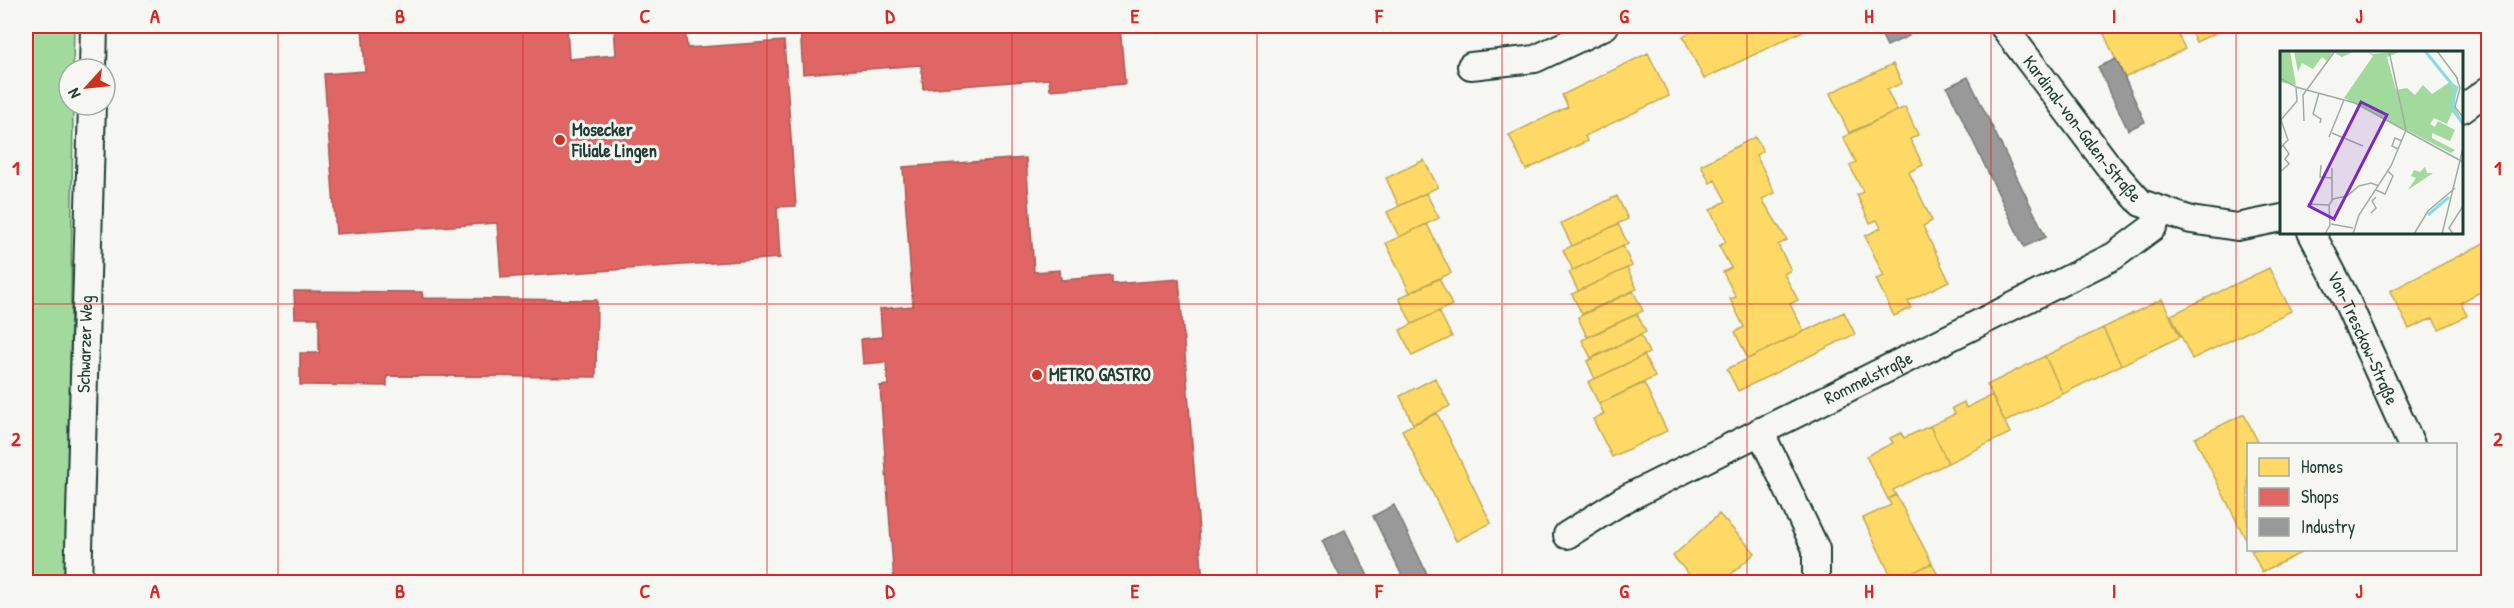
<svg xmlns="http://www.w3.org/2000/svg" width="2514" height="608" font-family="'Patrick Hand',sans-serif">
	<style>
		.green { fill: #a2d99d; stroke: #608b68; stroke-width: 1.5 }
		.homes { fill: #ffd966; stroke: #bcaa57; stroke-width: 1.5 }
		.shops { fill: #e06666; stroke: #a65a57; stroke-width: 1.5 }
		.industry { fill: #999; stroke: #747d7b; stroke-width: 1.5 }
		.lines { fill: none; stroke-linecap: round; stroke-linejoin: round }
		.minor-casing { stroke: #1f3d34; stroke-width: 30 }
		.minor { stroke: #f6f6f2; stroke-width: 26 }
		.grid { fill: none; stroke: #d62828; stroke-width: 1.5; stroke-opacity: 0.55 }
		.poi-dot { fill: #c8321e; stroke: #f6f6f2; stroke-width: 2 }
		.labels { text-anchor: middle; stroke-width: 6; stroke-linejoin: round; paint-order: stroke }
		.street-label { font-size: 18px; fill: #1f3d34; stroke: #f6f6f2 }
		.poi-label { font-size: 18px; font-weight: bold; fill: #1f3d34; stroke: #f6f6f2; text-anchor: start }
		.inset-river { fill: none; stroke: #8adbe5; stroke-width: 3 }
		.inset-road { fill: none; stroke: #a0aca6; stroke-width: 1.5 }
		.view { fill: #7b2cbf; fill-opacity: 0.15; stroke: #7b2cbf; stroke-width: 3 }
		.inset-edge { fill: none; stroke: #1f3d34; stroke-width: 3 }
		.neatline { fill: none; stroke: #d62828; stroke-width: 2 }
		.grid-label { font-size: 20px; text-anchor: middle; font-weight: bold; fill: #d62828 }
	</style>
	<rect width="100%" height="100%" fill="#f6f6f2"/>
	<filter id="ink" filterUnits="userSpaceOnUse"><feTurbulence type="fractalNoise" baseFrequency=".0167" numOctaves="2"/><feDisplacementMap in="SourceGraphic" scale="12" xChannelSelector="R" yChannelSelector="G"/><feConvolveMatrix kernelMatrix="1 2 1 2 8 2 1 2 1" color-interpolation-filters="sRGB"/></filter>
	<g filter="url(#ink)">
		<!-- green -->
		<path class="green" d="M26,26h48l-1,43h-4v36h4l-5,477h-42z"/>
		<!-- homes -->
		<path class="homes" d="M1705,26h108l-109,53 -21,-43z
			M2123,26h51l11,23 -61,29 -20,-44z
			M2188,26h43l-35,16z
			M1648,53l21,43 -84,40 2,5 -61,29 -17,-35 59,-28 -6,-12z
			M1893,64l9,19 -15,7 10,21 -48,22 -19,-40z
			M1905,107l13,28 -8,4 13,26 -14,7 23,49 -9,5 26,55 -41,20 3,7 -17,8 -18,-37 8,-3 -19,-40 16,-8 -4,-8 -7,3 -13,-28 6,-3 -13,-26 6,-4 -13,-25z
			M1755,137l8,14 -7,4 19,38 -13,6 25,41 -9,5 13,25 -7,4 14,26 -8,4 14,27 -56,28 -13,-27 9,-5 -14,-28 6,-2 -13,-25 8,-4 -12,-22 7,-4 -16,-32 16,-9 -11,-21 -5,3 -9,-18z
			M1424,160l14,27 -39,19 -13,-28z
			M1426,193l13,25 -40,19 -12,-25z
			M1617,196l11,23 -56,27 -11,-23z
			M1427,224l24,49 -41,20 -24,-50z
			M1618,224l10,20 -55,26 -10,-20z
			M2488,241v47l-27,14 6,14 -28,13 -6,-11 -24,11 -19,-38z
			M1623,246l9,20 -54,25 -9,-19z
			M1627,268l10,21 -55,25 -10,-20z
			M2269,268l22,43 -99,48 -21,-44z
			M1439,278l13,27 -40,19 -13,-26z
			M1633,291l10,20 -56,26 -9,-20z
			M2162,299l18,38 -59,28 -18,-37z
			M1439,311l13,26 -40,19 -12,-26z
			M1844,312l11,22 -117,57 -11,-22z
			M1637,314l9,18 -55,26 -9,-18z
			M2103,328l18,37 -58,29 -18,-38z
			M1641,335l8,18 -54,26 -8,-18z
			M1644,355l11,22 -56,27 -11,-22z
			M2045,356l18,38 -58,28 -18,-37z
			M1435,378l15,28 -37,18 -13,-28z
			M1644,383l23,48 -55,26 -19,-38 11,-5 -5,-10z
			M1992,395l18,38 -62,30 -18,-37 25,-12 -3,-6 12,-6 2,6z
			M1437,413l54,110 -35,18 -54,-111z
			M2244,414l15,30h-11v100l-53,-106z
			M1930,426l18,37 -55,27 3,5 -8,4 -22,-43 27,-13 -3,-5 11,-5 3,5z
			M1896,495l36,68 -38,19 -31,-64 28,-13 -3,-6z
			M1719,514l36,39 -33,29h-32l4,-2 -21,-24z
			M2251,550h56l-45,22z
			M1932,563l9,19h-47z"/>
		<!-- shops -->
		<path class="shops" d="M362,26h205l2,33 47,-4 -2,-29h71l2,22 97,-7 12,165 -19,1 3,51 -279,20 -4,-55 -161,11 -12,-160 41,-3z
			M800,26h320l5,58 -75,6 -1,-11 -126,10 -2,-24 -118,9z
			M1155,26h59v2l-57,4z
			M1026,158l8,114 26,-2 1,10 51,-4v8l67,-5 24,303h-309l-14,-196 8,-1 -2,-23 -23,2 -2,-25 21,-2 -2,-28 33,-3 -10,-139z
			M294,291l128,1 1,6 174,2 -1,77 -209,-1v10l-87,-1v-32h19v-35h-24z"/>
		<!-- industry -->
		<path class="industry" d="M1877,26h27l5,10 -22,10z
			M2116,59l29,63 -17,8 -30,-63z
			M1968,77l78,160 -22,10 -77,-160z
			M1394,505l37,77h-26l-32,-66z
			M1345,530l26,52h-28l-21,-41z"/>
		<g class="lines">
			<!-- minor casing -->
			<g class="minor-casing">
				<g id="minor">
					<path id="s1" d="M2003,26l107,142 31,35 50,17 46,7 45,-9"/>
					<path d="M1471,66l64,-7 70,-33"/>
					<path d="M93,69l1,-43"/>
					<path d="M2462,109l26,-19"/>
					<path id="s2" d="M2311,232l33,63 67,149"/>
					<path d="M1760,431l56,118v33"/>
					<path id="s3" d="M1567,535l56,-35 491,-244 39,-29 9,-17"/>
					<path id="s4" d="M78,582l14,-477"/>
				</g>
			</g>
			<!-- minor -->
			<use href="#minor" class="minor"/>
		</g>
	</g>
	<!-- grid -->
	<path class="grid" d="M278,26v556M523,26v556M767,26v556M1012,26v556M1257,26v556M1502,26v556M1747,26v556M1991,26v556M2236,26v556M26,304h2462"/>
	<!-- markers -->
	<g class="poi-dot">
		<circle cx="560" cy="140" r="6"/>
		<circle cx="1037" cy="375" r="6"/>
	</g>
	<g class="labels">
		<!-- street labels -->
		<g class="street-label">
			<text dy="6" stroke="none"><textPath href="#s1" startOffset="130">Kardinal-von-Galen-Straße</textPath></text>
			<text dy="6" stroke="none"><textPath href="#s2" startOffset="118">Von-Tresckow-Straße</textPath></text>
			<text dy="6" stroke="none"><textPath href="#s4" startOffset="238">Schwarzer Weg</textPath></text>
			<text dy="6" stroke="none"><textPath href="#s3" startOffset="340">Rommelstraße</textPath></text>
		</g>
		<!-- poi labels -->
		<g class="poi-label">
			<text x="572" y="136">Mosecker<tspan x="572" dy="21">Filiale Lingen</tspan></text>
			<text x="1049" y="381">METRO GASTRO</text>
		</g>
	</g>
	<!-- overview -->
	<g transform="translate(2280 51)">
		<rect width="183" height="183" fill="#f6f6f2"/>
		<path d="M0,0h10l6,34 -16,-3zM14,0h61l-13,6 -9,-5 -6,9 -5,-4 -9,12 -11,-6 -4,9zM87,0l6,3 29,-3 -15,6 9,33 11,-2 8,7 8,-10 9,9 18,-12 9,5 -6,16 10,19 -11,-10 -5,12 -13,-6 -4,6 5,3 3,-6 17,9 -5,11 -18,-8v5l23,12 -4,3 -107,-55 29,-42zM145,116l2,6h6l-25,17 8,-12 -5,-2 3,-6 6,2z" fill="#a2d99d"/>
		<path class="inset-river" d="M145,0l30,37 -2,22 10,14M148,164l21,-18"/>
		<path class="inset-road" d="M157,0l21,28M176,25l4,12 -5,19 8,10M0,27l16,9 59,16 108,59M39,42l-6,21 8,5 -1,4M0,70l17,-20 -1,-14M24,70l-1,-26 32,-44M52,82l31,13M49,86l15,-37M0,97l8,-8 -7,-20M118,98l-6,-3 3,-8 7,3M41,114l-1,12 12,1M52,117v32M0,121l9,-8 -4,-5 4,-5 -6,-9M96,139l9,4 8,-18 -5,-5M28,153l21,1M91,162l5,-5 -4,-7 4,-4M51,173l22,4M45,183l5,-9 -1,-20 4,-6 14,-3 12,-10 12,-3 8,3M73,183l6,-19 32,-49 15,-36 -17,-79M134,183l14,-23 27,-23M162,183l21,-86M173,183l-4,-6 14,-22"/>
		<path class="view" d="M81,51l26,13 -53,104 -25,-13z"/>
		<rect width="183" height="183" class="inset-edge"/>
	</g>
	<!-- margin -->
	<rect width="2514" height="608" fill="none" stroke="#f6f6f2" stroke-width="66"/>
	<!-- legend -->
	<rect x="2247" y="443" width="210" height="108" fill="#f6f6f2" stroke="#a0aca6" stroke-width="1.5"/>
	<rect x="2259" y="458" width="30" height="18" fill="#ffd966" stroke="#a0aca6" stroke-width="1.5"/>
	<text x="2301" y="473" font-size="18" fill="#1f3d34">Homes</text>
	<rect x="2259" y="488" width="30" height="18" fill="#e06666" stroke="#a0aca6" stroke-width="1.5"/>
	<text x="2301" y="503" font-size="18" fill="#1f3d34">Shops</text>
	<rect x="2259" y="518" width="30" height="18" fill="#999999" stroke="#a0aca6" stroke-width="1.5"/>
	<text x="2301" y="533" font-size="18" fill="#1f3d34">Industry</text>
	<!-- north arrow -->
	<g transform="translate(87 87) rotate(243)"><circle r="28" fill="#f6f6f2" stroke="#a0aca6" stroke-width="1.5"/>
	<path d="M0-4.5L10 22L0 15L-10 22Z" fill="#c8321e"/>
	<text y="-9" font-size="16" font-weight="bold" text-anchor="middle" fill="#1f3d34">N</text>
	</g>
	<rect x="33" y="33" width="2448" height="542" class="neatline"/>
	<g class="grid-label">
		<text x="155" y="23">A</text>
		<text x="400" y="23">B</text>
		<text x="645" y="23">C</text>
		<text x="890" y="23">D</text>
		<text x="1135" y="23">E</text>
		<text x="1379" y="23">F</text>
		<text x="1624" y="23">G</text>
		<text x="1869" y="23">H</text>
		<text x="2114" y="23">I</text>
		<text x="2359" y="23">J</text>
		<text x="16" y="175">1</text>
		<text x="2498" y="175">1</text>
		<text x="16" y="446">2</text>
		<text x="2498" y="446">2</text>
		<text x="155" y="598">A</text>
		<text x="400" y="598">B</text>
		<text x="645" y="598">C</text>
		<text x="890" y="598">D</text>
		<text x="1135" y="598">E</text>
		<text x="1379" y="598">F</text>
		<text x="1624" y="598">G</text>
		<text x="1869" y="598">H</text>
		<text x="2114" y="598">I</text>
		<text x="2359" y="598">J</text>
	</g>
</svg>
